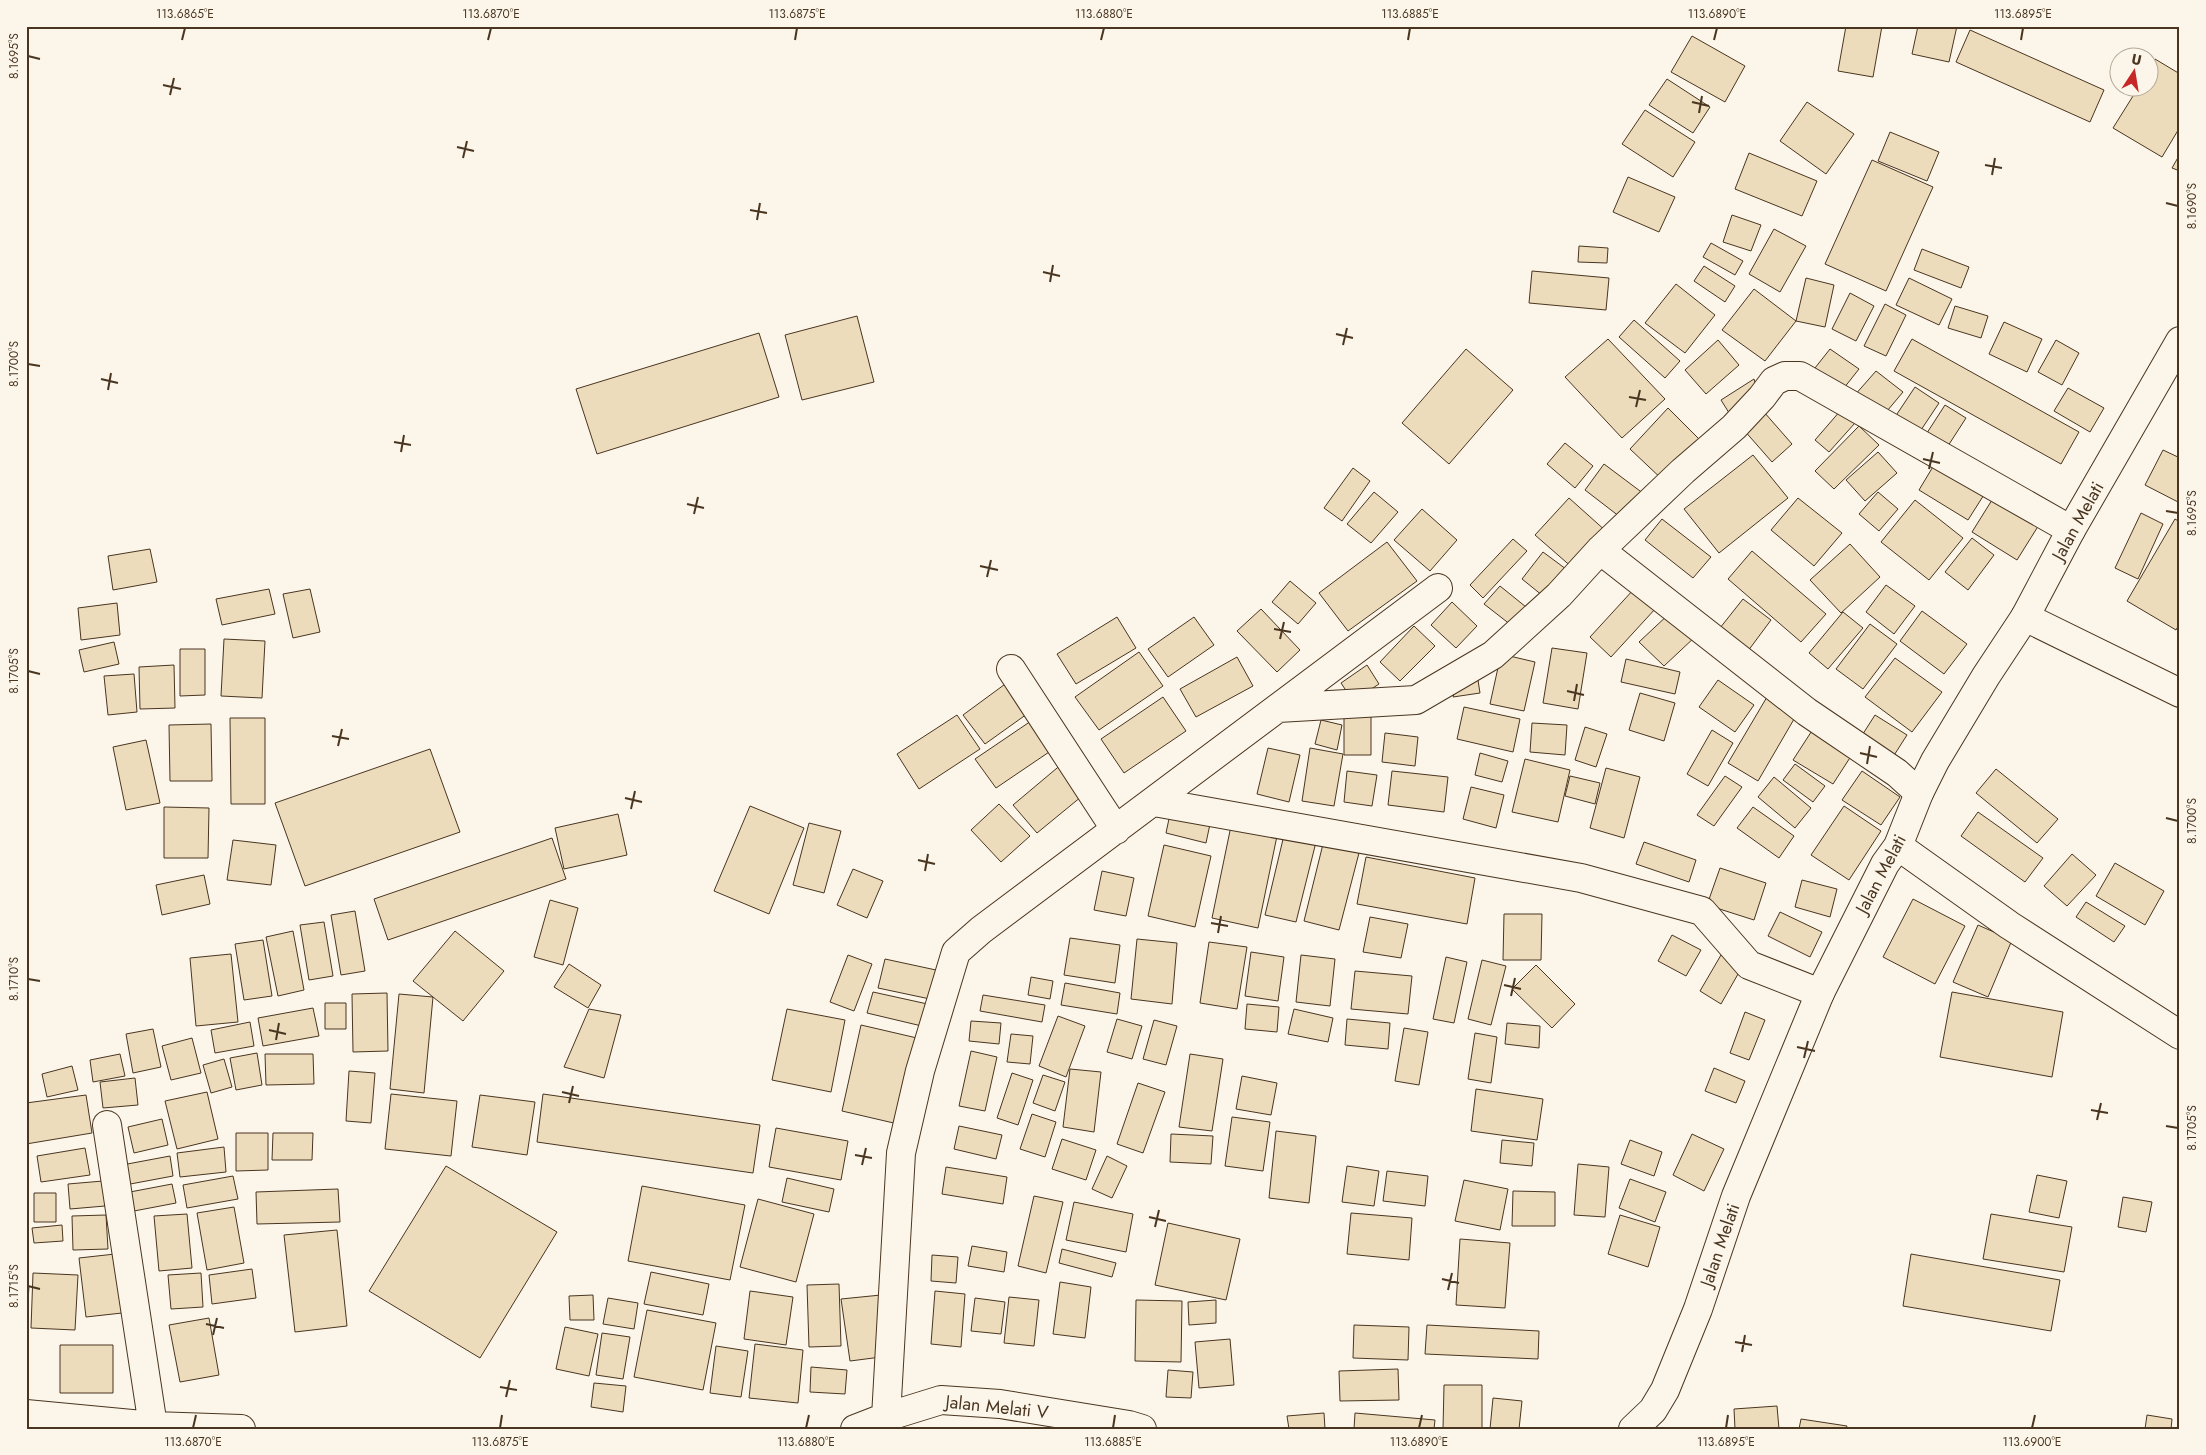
<svg xmlns="http://www.w3.org/2000/svg" width="2206" height="1455" font-family="Jost,sans-serif">
	<style>
		.building { fill: #ecdcbc; stroke: #4a3520 }
		.lines { fill: none; stroke-linecap: round; stroke-linejoin: round }
		.street-casing { stroke: #4a3520; stroke-width: 30 }
		.secondary-casing { stroke: #4a3520; stroke-width: 30 }
		.street { stroke: #fbf6e9; stroke-width: 28 }
		.secondary { stroke: #fbf6e9; stroke-width: 28 }
		.ticks { fill: none; stroke: #4a3520; stroke-width: 2 }
		.labels { text-anchor: middle; stroke-width: 4; stroke-linejoin: round; paint-order: stroke }
		.street-label { font-size: 18px; fill: #4a3520; stroke: #fbf6e9 }
		.neatline { fill: none; stroke: #4a3520; stroke-width: 2 }
		.ticks-label { font-size: 12px; text-anchor: middle; fill: #4a3520 }
	</style>
	<rect width="100%" height="100%" fill="#fbf6e9"/>
	<!-- building -->
	<path class="building" d="M1846,26h36l-9,51 -35,-6z
		M1918,26h39l-8,36 -37,-8z
		M1970,30l134,60 -14,32 -134,-60z
		M1692,36l53,30 -20,36 -54,-30z
		M2155,59l25,15v53l-18,30 -49,-29 25,-40h10v-18z
		M1667,79l43,28 -17,26 -44,-28z
		M1807,102l47,32 -28,40 -46,-33z
		M1645,110l50,32 -22,35 -51,-33z
		M1890,132l49,20 -12,29 -49,-20z
		M1749,153l68,28 -15,35 -67,-27z
		M2180,154v17l-8,-3z
		M1872,160l61,27 -47,104 -61,-27z
		M1628,177l47,20 -16,35 -46,-20z
		M1732,215l29,10 -10,26 -28,-9z
		M1774,229l32,17 -26,46 -31,-18z
		M1711,243l32,18 -8,14 -32,-18z
		M1579,246l29,2 -1,15 -29,-1z
		M1922,249l47,18 -8,21 -47,-18z
		M1704,266l31,20 -10,16 -31,-21z
		M1532,271l77,7 -3,32 -77,-7z
		M1806,278l28,7 -9,42 -29,-6z
		M1909,278l43,21 -13,26 -43,-20z
		M1676,284l39,31 -30,38 -40,-30z
		M1754,289l42,32 -31,40 -43,-31z
		M1850,293l24,13 -18,35 -24,-12z
		M1885,304l21,11 -20,41 -22,-10z
		M1955,306l33,10 -7,22 -33,-10z
		M857,316l17,66 -72,18 -17,-65z
		M1634,320l46,41 -15,17 -46,-41z
		M2004,322l38,17 -15,33 -38,-18z
		M759,333l20,64 -182,57 -21,-65z
		M1608,339l57,60 -43,39 -57,-61z
		M1912,339l167,93 -18,32 -167,-93z
		M1718,340l21,25 -33,29 -21,-24z
		M2056,340l23,13 -17,32 -24,-13z
		M1466,349l47,41 -64,74 -47,-41z
		M1830,349l29,20 -19,24 -29,-20z
		M1876,371l27,21 -21,25 -28,-21z
		M1754,379l3,10 -26,27 -10,-16z
		M1915,387l24,16 -22,33 -24,-16z
		M2068,388l36,20 -14,24 -36,-21z
		M1945,405l21,13 -20,31 -21,-13z
		M1668,408l34,34 -37,40 -35,-33z
		M1841,410l14,13 -26,29 -14,-12z
		M1764,412l28,32 -20,18 -29,-33z
		M1859,426l20,19 -45,44 -19,-18z
		M1565,443l28,23 -18,22 -28,-24z
		M2163,450l17,8v45l-35,-18z
		M1878,452l19,21 -32,28 -19,-21z
		M1753,455l35,43 -69,55 -35,-44z
		M1937,460l50,30 -19,30 -49,-30z
		M1604,464l40,30 -20,26 -39,-30z
		M1353,468l17,13 -28,40 -18,-13z
		M1374,492l24,20 -27,31 -24,-19z
		M1878,492l20,17 -19,22 -20,-17z
		M1997,492l45,28 -25,40 -45,-28z
		M1569,498l38,34 -33,37 -39,-34z
		M1798,498l44,35 -28,33 -43,-36z
		M1915,500l48,38 -34,42 -48,-38z
		M1422,509l35,31 -27,31 -36,-31z
		M2141,513l22,11 -25,55 -23,-11z
		M1662,519l49,38 -18,21 -48,-38z
		M2175,519l5,3v101l-4,7 -49,-29z
		M1972,538l22,17 -26,35 -23,-18z
		M1513,539l14,12 -44,47 -13,-13z
		M1387,542l30,39 -69,50 -29,-38z
		M1850,544l30,33 -39,36 -31,-33z
		M150,549l7,33 -44,8 -5,-34z
		M1752,551l74,63 -25,28 -73,-63z
		M1543,552l27,20 -22,28 -26,-21z
		M1290,581l26,22 -18,21 -26,-22z
		M1886,585l29,21 -21,28 -28,-22z
		M1500,586l26,21 -15,18 -27,-21z
		M269,589l6,25 -53,11 -6,-26z
		M310,589l10,43 -27,6 -10,-44z
		M1634,589l22,19 -45,49 -21,-20z
		M1743,599l28,21 -26,35 -29,-22z
		M1452,602l25,24 -21,22 -25,-23z
		M117,603l3,32 -39,5 -3,-32z
		M1261,609l39,41 -23,22 -40,-41z
		M1922,611l45,33 -23,30 -44,-33z
		M1843,612l20,16 -35,41 -19,-16z
		M1670,613l26,23 -32,30 -25,-24z
		M1117,617l19,31 -60,36 -19,-30z
		M1194,617l20,28 -46,32 -20,-28z
		M1870,624l27,20 -34,45 -27,-20z
		M1414,626l21,20 -35,35 -20,-19z
		M224,639l41,2 -3,57 -41,-2z
		M114,642l5,22 -35,8 -5,-22z
		M1552,648l35,5 -9,56 -35,-6z
		M180,649h25v46l-25,1z
		M1139,652l24,34 -64,44 -24,-33z
		M1501,654l34,8 -11,49 -34,-7z
		M1237,657l16,29 -57,31 -16,-28z
		M1895,658l47,34 -30,40 -47,-35z
		M1626,659l54,13 -5,22 -54,-12z
		M174,665l1,43 -35,1 -1,-42z
		M1367,665l12,19 -26,17 -12,-18z
		M134,674l3,38 -29,3 -4,-39z
		M1477,674l3,19 -27,4 6,-18z
		M1012,679l22,30 -49,35 -22,-29z
		M1718,680l36,25 -19,27 -36,-25z
		M1640,693l35,10 -11,38 -35,-11z
		M1163,697l23,34 -62,42 -23,-34z
		M1767,697l30,17 -39,67 -30,-18z
		M1464,707l56,12 -7,33 -56,-13z
		M957,715l23,34 -61,40 -22,-35z
		M1875,715l32,20 -16,25 -32,-20z
		M1344,716h27v39h-27z
		M230,718h35v86h-34z
		M1034,719l21,29 -59,40 -21,-29z
		M1321,720l21,5 -5,25 -22,-6z
		M1532,723l35,2 -2,30 -35,-3z
		M211,724l1,57h-42l-1,-56z
		M1815,726l40,24 -22,34 -40,-24z
		M1585,727l22,7 -11,33 -21,-7z
		M1712,730l21,13 -25,43 -21,-12z
		M1385,733l33,4 -3,29 -33,-4z
		M146,740l14,63 -34,7 -13,-63z
		M1268,748l32,7 -11,47 -32,-8z
		M1310,748l33,6 -9,52 -32,-5z
		M430,749l30,83 -155,54 -30,-83z
		M1480,753l28,8 -6,21 -27,-7z
		M1525,759l45,11 -12,52 -46,-10z
		M1063,763l24,29 -50,41 -24,-28z
		M1795,764l30,22 -12,16 -30,-22z
		M1606,768l34,9 -16,61 -34,-10z
		M1996,769l62,50 -21,24 -61,-50z
		M1347,771l30,4 -5,31 -28,-4z
		M1392,771l56,6 -4,35 -56,-7z
		M1862,771l38,26 -19,28 -39,-25z
		M1570,776l30,7 -5,21 -30,-8z
		M1725,776l17,11 -28,39 -17,-11z
		M1774,777l37,31 -16,20 -37,-31z
		M1471,787l33,8 -8,33 -33,-9z
		M999,804l31,32 -29,26 -30,-32z
		M750,806l54,22 -35,86 -55,-23z
		M1844,806l37,25 -32,49 -38,-25z
		M164,807l45,1 -1,50h-44z
		M1753,807l41,29 -15,22 -42,-30z
		M1978,812l65,46 -18,24 -64,-46z
		M618,814l9,41 -63,14 -9,-41z
		M1170,814l40,10 -4,19 -40,-10z
		M1232,821l46,10 -20,97 -46,-10z
		M809,823l32,8 -17,62 -31,-8z
		M1284,835l32,7 -20,80 -31,-7z
		M552,838l14,41 -178,61 -14,-41z
		M233,840l43,5 -5,40 -44,-5z
		M1644,842l52,18 -7,22 -53,-18z
		M1323,844l36,9 -20,77 -35,-9z
		M1164,845l47,11 -16,71 -47,-11z
		M2072,854l24,21 -29,31 -23,-20z
		M1366,857l109,21 -8,46 -110,-20z
		M2115,863l49,28 -19,34 -49,-29z
		M1720,868l46,15 -12,37 -47,-15z
		M853,869l30,12 -16,37 -30,-13z
		M1102,871l32,7 -8,38 -32,-6z
		M204,875l6,29 -48,11 -6,-30z
		M1802,880l35,9 -7,28 -35,-10z
		M1913,899l52,27 -30,58 -52,-27z
		M550,900l28,8 -15,57 -29,-8z
		M2086,902l39,24 -11,16 -38,-25z
		M355,911l10,60 -24,4 -10,-60z
		M1780,912l42,20 -12,25 -42,-21z
		M1504,914h38l-1,46h-38z
		M1370,917l38,7 -7,34 -38,-6z
		M324,922l9,54 -24,4 -9,-55z
		M1978,925l34,15 -24,57 -35,-15z
		M293,931l11,59 -26,6 -12,-59z
		M455,931l49,40 -41,50 -50,-40z
		M1672,935l29,15 -15,26 -28,-15z
		M1070,938l50,7 -5,38 -51,-8z
		M1137,939l40,4 -5,61 -41,-5z
		M263,940l9,56 -28,4 -9,-56z
		M1209,942l38,5 -10,62 -37,-6z
		M1251,952l33,5 -6,44 -33,-5z
		M231,954l7,68 -42,4 -6,-68z
		M848,955l24,9 -18,47 -24,-9z
		M1301,955l34,4 -5,47 -34,-4z
		M1721,955l21,12 -21,37 -21,-13z
		M1446,957l21,5 -13,61 -21,-4z
		M885,959l51,11 -6,29 -52,-11z
		M1482,960l24,6 -15,59 -23,-6z
		M569,964l32,21 -13,23 -34,-21z
		M1536,965l39,39 -23,24 -40,-39z
		M1355,971l57,5 -4,38 -57,-5z
		M1031,977l22,4 -3,18 -22,-4z
		M1065,983l55,10 -3,21 -56,-9z
		M873,992l59,13 -6,22 -59,-14z
		M1952,992l111,20 -11,65 -112,-20z
		M387,993l1,58 -35,1 -1,-58z
		M399,994l34,3 -9,96 -34,-4z
		M983,995l62,10 -3,17 -62,-11z
		M325,1003h21v26h-21z
		M1247,1004l32,3 -2,25 -32,-3z
		M313,1008l6,28 -56,10 -5,-28z
		M589,1009l32,6 -17,63 -40,-11z
		M787,1009l58,11 -14,72 -59,-12z
		M1294,1009l39,9 -5,24 -40,-8z
		M1745,1012l20,8 -16,40 -19,-7z
		M1058,1016l27,10 -19,51 -27,-11z
		M1117,1019l25,7 -10,33 -25,-7z
		M1347,1019l43,4 -2,26 -43,-4z
		M1154,1020l23,6 -11,39 -23,-6z
		M971,1021l30,2 -2,21 -30,-3z
		M250,1022l4,24 -39,7 -4,-23z
		M1507,1023l33,3 -1,22 -34,-4z
		M861,1025l56,13 -19,86 -56,-13z
		M1404,1028l24,4 -9,53 -24,-4z
		M153,1029l8,38 -28,6 -7,-39z
		M1475,1033l22,4 -6,46 -23,-4z
		M1011,1034l22,2 -3,28 -23,-2z
		M192,1038l9,35 -30,7 -9,-34z
		M971,1051l26,6 -12,54 -26,-5z
		M257,1053l5,32 -26,5 -6,-32z
		M120,1054l5,22 -32,6 -3,-22z
		M265,1054h48l1,30 -48,1z
		M1190,1054l33,5 -11,72 -33,-4z
		M224,1059l8,28 -21,6 -8,-28z
		M72,1066l6,24 -31,7 -5,-23z
		M1714,1068l31,13 -9,22 -31,-12z
		M1070,1069l31,3 -7,60 -31,-5z
		M349,1071l26,2 -4,50 -25,-2z
		M1012,1073l21,7 -15,45 -21,-7z
		M1043,1075l22,7 -10,29 -22,-8z
		M1242,1076l35,7 -6,32 -35,-6z
		M135,1078l3,27 -35,3 -3,-26z
		M1138,1083l27,9 -22,61 -26,-9z
		M1476,1089l67,10 -6,41 -66,-9z
		M207,1092l11,47 -41,10 -12,-48z
		M391,1094l66,7 -6,55 -66,-7z
		M543,1094l217,31 -7,48 -216,-31z
		M86,1095l6,38 -66,11v-41z
		M480,1095l55,7 -8,53 -55,-8z
		M1032,1114l24,8 -11,35 -25,-8z
		M1232,1117l38,5 -7,49 -38,-5z
		M162,1119l6,26 -34,8 -6,-26z
		M959,1126l43,9 -6,24 -42,-10z
		M776,1128l72,13 -7,39 -72,-13z
		M1276,1131l40,5 -7,67 -40,-5z
		M236,1133h32v37l-32,1z
		M273,1133h40l-1,27h-40z
		M1171,1134l42,2 -2,28 -41,-2z
		M1692,1134l32,15 -20,42 -31,-16z
		M1062,1139l34,11 -10,30 -34,-11z
		M1502,1140l32,3 -2,23 -32,-3z
		M1630,1140l32,12 -8,24 -33,-12z
		M224,1147l2,25 -46,5 -3,-24z
		M85,1148l5,27 -49,7 -4,-26z
		M170,1156l3,20 -48,9 -3,-20z
		M1107,1156l20,10 -15,32 -20,-9z
		M1578,1164l31,3 -4,50 -31,-2z
		M446,1166l111,66 -77,126 -111,-67z
		M1347,1166l32,5 -5,35 -32,-4z
		M946,1167l61,10 -4,27 -61,-10z
		M1387,1171l41,5 -3,30 -42,-5z
		M2037,1175l30,6 -8,37 -30,-6z
		M233,1176l5,23 -51,9 -4,-23z
		M787,1178l47,11 -5,23 -47,-10z
		M1630,1179l36,13 -11,30 -36,-14z
		M1464,1180l44,9 -8,41 -45,-9z
		M103,1181l2,25 -35,3 -2,-25z
		M172,1184l4,19 -42,8 -4,-19z
		M642,1186l103,19 -15,75 -102,-19z
		M338,1189l2,33 -83,2 -1,-32z
		M1513,1191l42,1v34h-43z
		M34,1193h22v29h-22z
		M1034,1196l29,6 -17,71 -28,-7z
		M2123,1197l29,5 -6,30 -28,-5z
		M758,1199l56,15 -18,68 -56,-15z
		M1074,1202l59,12 -7,38 -60,-12z
		M234,1207l10,56 -37,7 -10,-57z
		M1351,1213l61,5 -3,42 -62,-6z
		M187,1214l5,54 -33,3 -5,-55z
		M1991,1214l81,13 -8,45 -81,-13z
		M106,1215l2,34 -35,1 -1,-34z
		M1620,1215l40,12 -12,40 -40,-13z
		M1168,1223l72,16 -14,61 -71,-15z
		M62,1225l1,16 -29,2 -2,-15z
		M337,1230l10,96 -52,6 -11,-97z
		M1460,1239l50,4 -5,65 -49,-3z
		M972,1246l35,6 -3,20 -36,-6z
		M1062,1249l54,14 -4,14 -53,-14z
		M124,1253l7,59 -45,5 -7,-59z
		M1911,1254l149,26 -9,51 -148,-25z
		M932,1255l26,2 -2,26 -25,-2z
		M252,1269l4,29 -44,6 -3,-29z
		M651,1272l58,12 -6,31 -59,-11z
		M33,1273l45,2 -3,55 -44,-2z
		M201,1273l2,34 -32,2 -3,-34z
		M1060,1282l31,5 -6,51 -32,-4z
		M839,1284l2,62 -32,1 -2,-62z
		M26,1286h3l-3,46z
		M750,1291l43,6 -7,48 -42,-6z
		M935,1291l30,3 -4,53 -30,-3z
		M593,1295l1,25h-24l-1,-24z
		M881,1295l8,61 -39,5 -9,-62z
		M1009,1297l30,3 -5,46 -30,-3z
		M608,1298l30,5 -4,26 -31,-5z
		M975,1298l30,4 -4,32 -30,-3z
		M1136,1300l46,1 -1,61 -46,-1z
		M1216,1300v23l-27,2 -1,-23z
		M647,1310l69,13 -13,67 -69,-13z
		M209,1318l10,57 -39,7 -11,-57z
		M1354,1325l55,2 -1,33 -55,-2z
		M1427,1325l112,6 -1,28 -113,-5z
		M565,1327l33,7 -9,42 -33,-7z
		M602,1333l28,4 -7,42 -27,-4z
		M1230,1339l4,46 -35,3 -4,-46z
		M755,1344l48,6 -5,53 -49,-5z
		M60,1345h53v48h-53z
		M716,1346l32,5 -7,46 -31,-4z
		M811,1367l36,3 -2,24 -35,-2z
		M1398,1369l1,31 -59,1 -1,-30z
		M1168,1370l25,2 -2,26 -25,-1z
		M594,1383l32,3 -3,26 -32,-5z
		M1444,1385h38v44h-39z
		M1493,1398l29,3 -3,28h-29z
		M1777,1406l2,23h-44l-1,-20z
		M1324,1413l1,16h-36l-2,-13z
		M1355,1413l80,7 -1,9h-80z
		M2147,1415l25,4 -1,10h-26z
		M1801,1419l46,7 -1,3h-47z"/>
	<g class="lines">
		<!-- street casing -->
		<g class="street-casing">
			<path id="street" d="M1600,550l207,162 90,61 22,20
				M2025,617l155,76
				M1011,669l105,161
				M1278,708l138,-8 77,-45 66,-60 41,-45 83,-79 51,-44 28,-30 12,-16 11,-5h15l271,154
				M1154,802l427,76 121,33 47,54 71,28
				M1898,846l111,79 171,110
				M107,1125l46,301
				M26,1414l127,12 88,3
				M886,1417l15,-264 19,-82 36,-119 25,-22 457,-342
				M855,1429l31,-12 55,-17 59,4 129,21 13,4"/>
		</g>
		<!-- secondary casing -->
		<g class="secondary-casing">
			<path id="secondary" d="M1633,1429l20,-19 12,-20 33,-81 38,-113 84,-203 65,-129 13,-18 21,-53 16,-32 51,-85 39,-59 46,-87 109,-189"/>
		</g>
		<!-- street -->
		<use href="#street" class="street"/>
		<!-- secondary -->
		<use href="#secondary" class="secondary"/>
	</g>
	<!-- ticks -->
	<path class="ticks" d="M182,40l3,-12M488,40l3,-12M795,40l2,-12M1101,40l3,-12M1408,40l2,-12M1714,40l3,-12M2021,40l2,-12M28,56l12,3M163,85l18,4M170,95l4,-17M1692,102l17,4M1699,113l3,-17M457,147l17,4M463,158l4,-17M1985,165l17,3M1992,175l3,-17M2166,203l12,3M750,210l17,3M757,220l3,-17M1043,272l17,4M1050,282l3,-17M1336,334l17,4M1343,345l4,-17M28,364l12,2M101,379l17,4M108,390l3,-17M1629,397l17,3M1636,407l4,-17M394,442l17,3M401,452l3,-17M1923,459l17,4M1929,469l4,-17M687,504l17,4M2166,511l12,2M694,514l4,-17M980,566l18,4M987,577l4,-17M1274,629l17,3M1280,639l4,-17M28,671l12,3M1567,691l17,4M1574,701l3,-17M332,736l17,3M338,746l4,-17M1860,753l17,4M1867,764l3,-18M625,798l17,4M631,809l4,-18M2166,818l12,3M918,860l17,4M925,871l3,-17M1211,923l17,3M1218,933l3,-17M28,979l12,2M1504,985l17,4M1511,996l4,-18M269,1030l17,4M276,1040l3,-17M1797,1047l18,4M1804,1058l4,-17M562,1092l17,4M569,1103l4,-17M2091,1110l17,3M2097,1120l4,-17M2166,1126l12,2M855,1155l17,3M862,1165l4,-17M1149,1217l17,4M1155,1227l4,-17M1442,1279l17,4M28,1286l12,3M1448,1290l4,-17M206,1324l18,4M213,1335l4,-17M1735,1342l17,3M1742,1352l3,-17M500,1387l17,3M506,1397l4,-17M193,1428l3,-13M500,1428l2,-13M806,1428l3,-13M1113,1428l2,-13M1419,1428l3,-13M1726,1428l2,-13M2032,1428l3,-13"/>
	<g class="labels">
		<!-- street labels -->
		<g class="street-label">
			<text transform="translate(2078 521) rotate(-61)" y="6">Jalan Melati</text>
			<text transform="translate(1881 874) rotate(-62)" y="6">Jalan Melati</text>
			<text transform="translate(1720 1245) rotate(-71)" y="6">Jalan Melati</text>
			<text transform="translate(997 1407) rotate(6)" y="6">Jalan Melati V</text>
		</g>
	</g>
	<!-- border -->
	<rect width="2206" height="1455" fill="none" stroke="#fbf6e9" stroke-width="55"/>
	<!-- north arrow -->
	<g transform="translate(2134 72) rotate(12)"><circle r="24" fill="#fbf6e9" stroke="#b4a999"/>
	<path d="M0-4L9 19L0 12L-9 19Z" fill="#c62828"/>
	<text y="-8" font-size="14" font-weight="bold" text-anchor="middle" fill="#4a3520">U</text>
	</g>
	<rect x="28" y="28" width="2150" height="1400" class="neatline"/>
	<g class="ticks-label">
		<text x="185" y="18">113.6865°E</text>
		<text x="491" y="18">113.6870°E</text>
		<text x="797" y="18">113.6875°E</text>
		<text x="1104" y="18">113.6880°E</text>
		<text x="1410" y="18">113.6885°E</text>
		<text x="1717" y="18">113.6890°E</text>
		<text x="2023" y="18">113.6895°E</text>
		<text transform="translate(14 56) rotate(-90)" y="4">8.1695°S</text>
		<text transform="translate(2192 206) rotate(-90)" y="4">8.1690°S</text>
		<text transform="translate(14 364) rotate(-90)" y="4">8.1700°S</text>
		<text transform="translate(2192 513) rotate(-90)" y="4">8.1695°S</text>
		<text transform="translate(14 671) rotate(-90)" y="4">8.1705°S</text>
		<text transform="translate(2192 821) rotate(-90)" y="4">8.1700°S</text>
		<text transform="translate(14 979) rotate(-90)" y="4">8.1710°S</text>
		<text transform="translate(2192 1128) rotate(-90)" y="4">8.1705°S</text>
		<text transform="translate(14 1286) rotate(-90)" y="4">8.1715°S</text>
		<text x="193" y="1446">113.6870°E</text>
		<text x="500" y="1446">113.6875°E</text>
		<text x="806" y="1446">113.6880°E</text>
		<text x="1113" y="1446">113.6885°E</text>
		<text x="1419" y="1446">113.6890°E</text>
		<text x="1726" y="1446">113.6895°E</text>
		<text x="2032" y="1446">113.6900°E</text>
	</g>
</svg>
